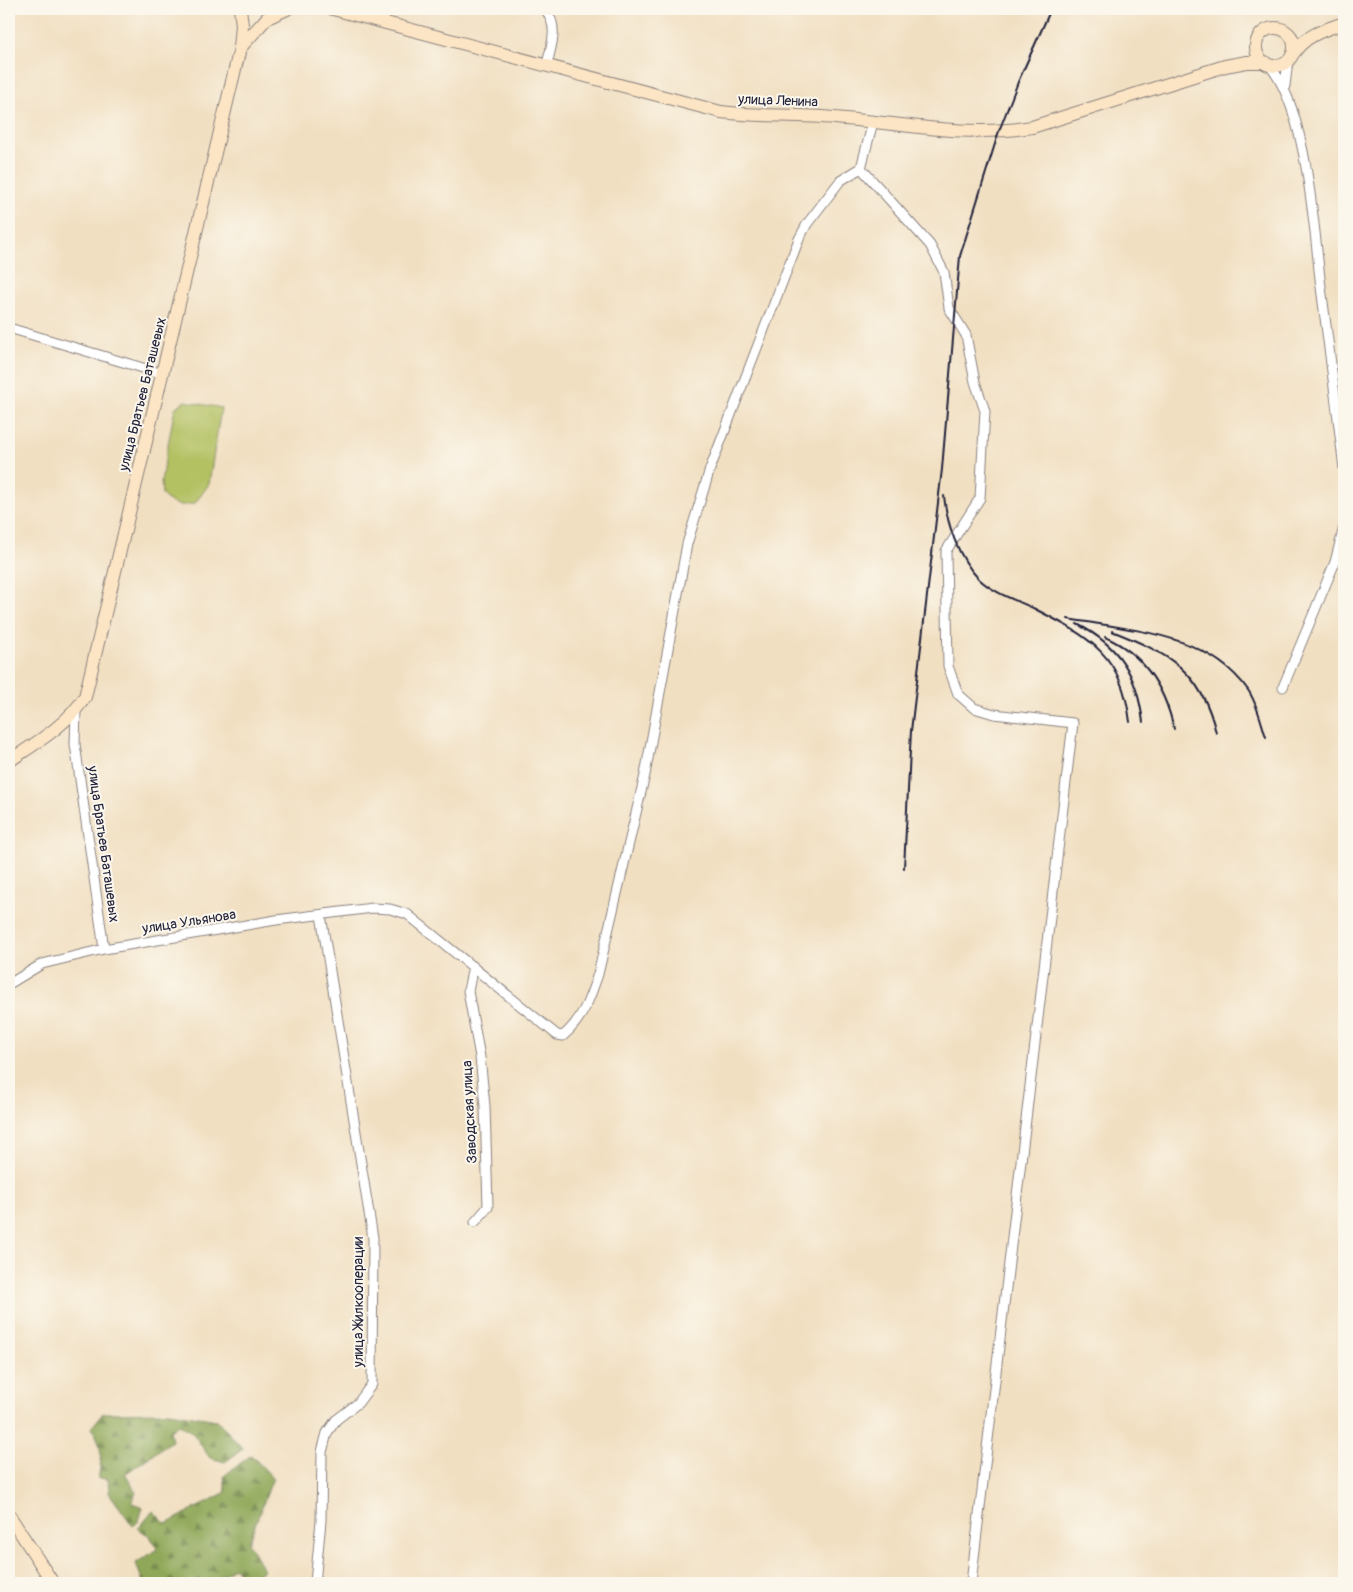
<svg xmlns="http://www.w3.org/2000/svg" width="1353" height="1592" font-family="Pangolin,sans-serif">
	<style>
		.forest { fill: url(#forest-firs); stroke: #58644a }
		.green { fill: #b4c163; stroke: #6b724f }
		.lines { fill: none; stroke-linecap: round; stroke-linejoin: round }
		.street-casing { stroke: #8a807e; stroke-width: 11 }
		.secondary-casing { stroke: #8a807e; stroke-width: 14 }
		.street { stroke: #fff; stroke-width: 9 }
		.secondary { stroke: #fce5c4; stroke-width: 12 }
		.rail { stroke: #22223b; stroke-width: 2 }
		.labels { text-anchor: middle; stroke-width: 4; stroke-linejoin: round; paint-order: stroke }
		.street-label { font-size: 14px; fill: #22223b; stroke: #fbf7ec }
	</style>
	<defs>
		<pattern id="forest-firs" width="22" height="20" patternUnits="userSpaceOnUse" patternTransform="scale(1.25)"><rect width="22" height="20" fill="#8fa759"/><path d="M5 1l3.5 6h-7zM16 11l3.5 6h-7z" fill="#74884b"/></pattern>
	</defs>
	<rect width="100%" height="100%" fill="#fbf7ec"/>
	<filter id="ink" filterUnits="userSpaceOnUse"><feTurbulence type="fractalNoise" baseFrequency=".02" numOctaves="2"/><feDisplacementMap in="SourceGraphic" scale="10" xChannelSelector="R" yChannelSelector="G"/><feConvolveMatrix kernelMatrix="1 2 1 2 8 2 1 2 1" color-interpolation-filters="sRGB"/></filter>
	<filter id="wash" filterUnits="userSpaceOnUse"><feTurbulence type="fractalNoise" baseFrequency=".0096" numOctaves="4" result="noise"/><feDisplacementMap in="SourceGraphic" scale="20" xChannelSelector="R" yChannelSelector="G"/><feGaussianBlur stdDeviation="1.12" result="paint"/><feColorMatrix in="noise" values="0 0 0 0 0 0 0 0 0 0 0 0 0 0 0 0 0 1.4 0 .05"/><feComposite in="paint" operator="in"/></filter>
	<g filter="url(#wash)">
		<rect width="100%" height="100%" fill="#f1dfc1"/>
		<!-- forest -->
		<path class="forest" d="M169,1412l48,8 26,29 -18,13 -15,-4 -18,-26 -13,-7 -9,6 2,10 -47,33 11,18 -4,11 11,4 -4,14 -6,5 -24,-33 -1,-14 -10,-1c4,-18 5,-35 -7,-50l12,-15z
			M251,1455l22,23 -25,65 16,27 -18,12 -11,-15 -24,16h-68l-7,-20 21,-14 -7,-13 -12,-7 15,-18 13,13 60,-32 -2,-16z"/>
		<!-- green -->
		<path class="green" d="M185,401l36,7 -12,76 -14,19c-16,4 -21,3 -33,-8l-1,-14 14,-73z"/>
	</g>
	<g filter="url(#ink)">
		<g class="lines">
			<!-- street casing -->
			<g class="street-casing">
				<path id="street" d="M545,9c14,18 7,34 2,55
					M1268,64c39,42 46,166 53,223 8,61 16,121 23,182
					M1285,86l3,-26
					M861,168l12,-46
					M9,328l154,46
					M1283,687l52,-125 9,-35
					M76,711l-1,33 29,205
					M473,966l-5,25 12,66 5,49 3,101 -13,15
					M9,984l33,-20 62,-15 172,-29 97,-12 17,1 17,5 150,121 6,1c20,-17 27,-38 35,-62l47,-199 42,-231 23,-75 89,-230 8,-15 33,-43 21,-13 69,77 14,27 5,36 17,27 9,47 10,29 -5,87 -34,53 2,115 10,28 16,14 20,6 79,9 -102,860
					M315,1583l6,-62 1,-69 5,-19 9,-13 22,-17 14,-19 1,-146 -52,-323"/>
			</g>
			<!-- secondary casing -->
			<g class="secondary-casing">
				<path id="secondary" d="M333,9l388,103c38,5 76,2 114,6 66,5 130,20 197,9l193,-61 22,-4h18
					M1256 47a19 19 0 1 1 38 0a19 19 0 1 1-38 0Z
					M240,48l27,-30 20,-9
					M1293,54c12,-19 31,-24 51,-31
					M9,761c27,-18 58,-36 76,-64l155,-649 2,-23 -2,-16
					M9,1515l44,68"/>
			</g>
			<!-- street -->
			<use href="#street" class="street"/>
			<!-- secondary -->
			<use href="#secondary" class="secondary"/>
			<!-- rail -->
			<path class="rail" d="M944,496c3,28 14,62 35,83 16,15 37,21 56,30 57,29 87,47 95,113
				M1068,619c63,11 140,14 180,71 9,13 13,32 18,47
				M1077,624c43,22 60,51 66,98
				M1112,631c55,22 90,39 104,102
				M1105,637c39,17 60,52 69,92
				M904,868l7,-137 31,-262 18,-213 39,-125 19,-49 33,-73"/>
		</g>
	</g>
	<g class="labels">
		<!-- street labels -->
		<g class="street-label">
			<text transform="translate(778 100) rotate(2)" y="5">улица Ленина</text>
			<text transform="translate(142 394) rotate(-76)" y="5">улица Братьев Баташевых</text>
			<text transform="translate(104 844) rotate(82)" y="5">улица Братьев Баташевых</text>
			<text transform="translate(189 921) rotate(-9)" y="5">улица Ульянова</text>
			<text transform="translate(469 1112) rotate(-93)" y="5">Заводская улица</text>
			<text transform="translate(358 1302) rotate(-90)" y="5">улица Жилкооперации</text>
		</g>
	</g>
	<!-- margin -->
	<rect width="1353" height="1592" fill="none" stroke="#fbf7ec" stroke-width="30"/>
</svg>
